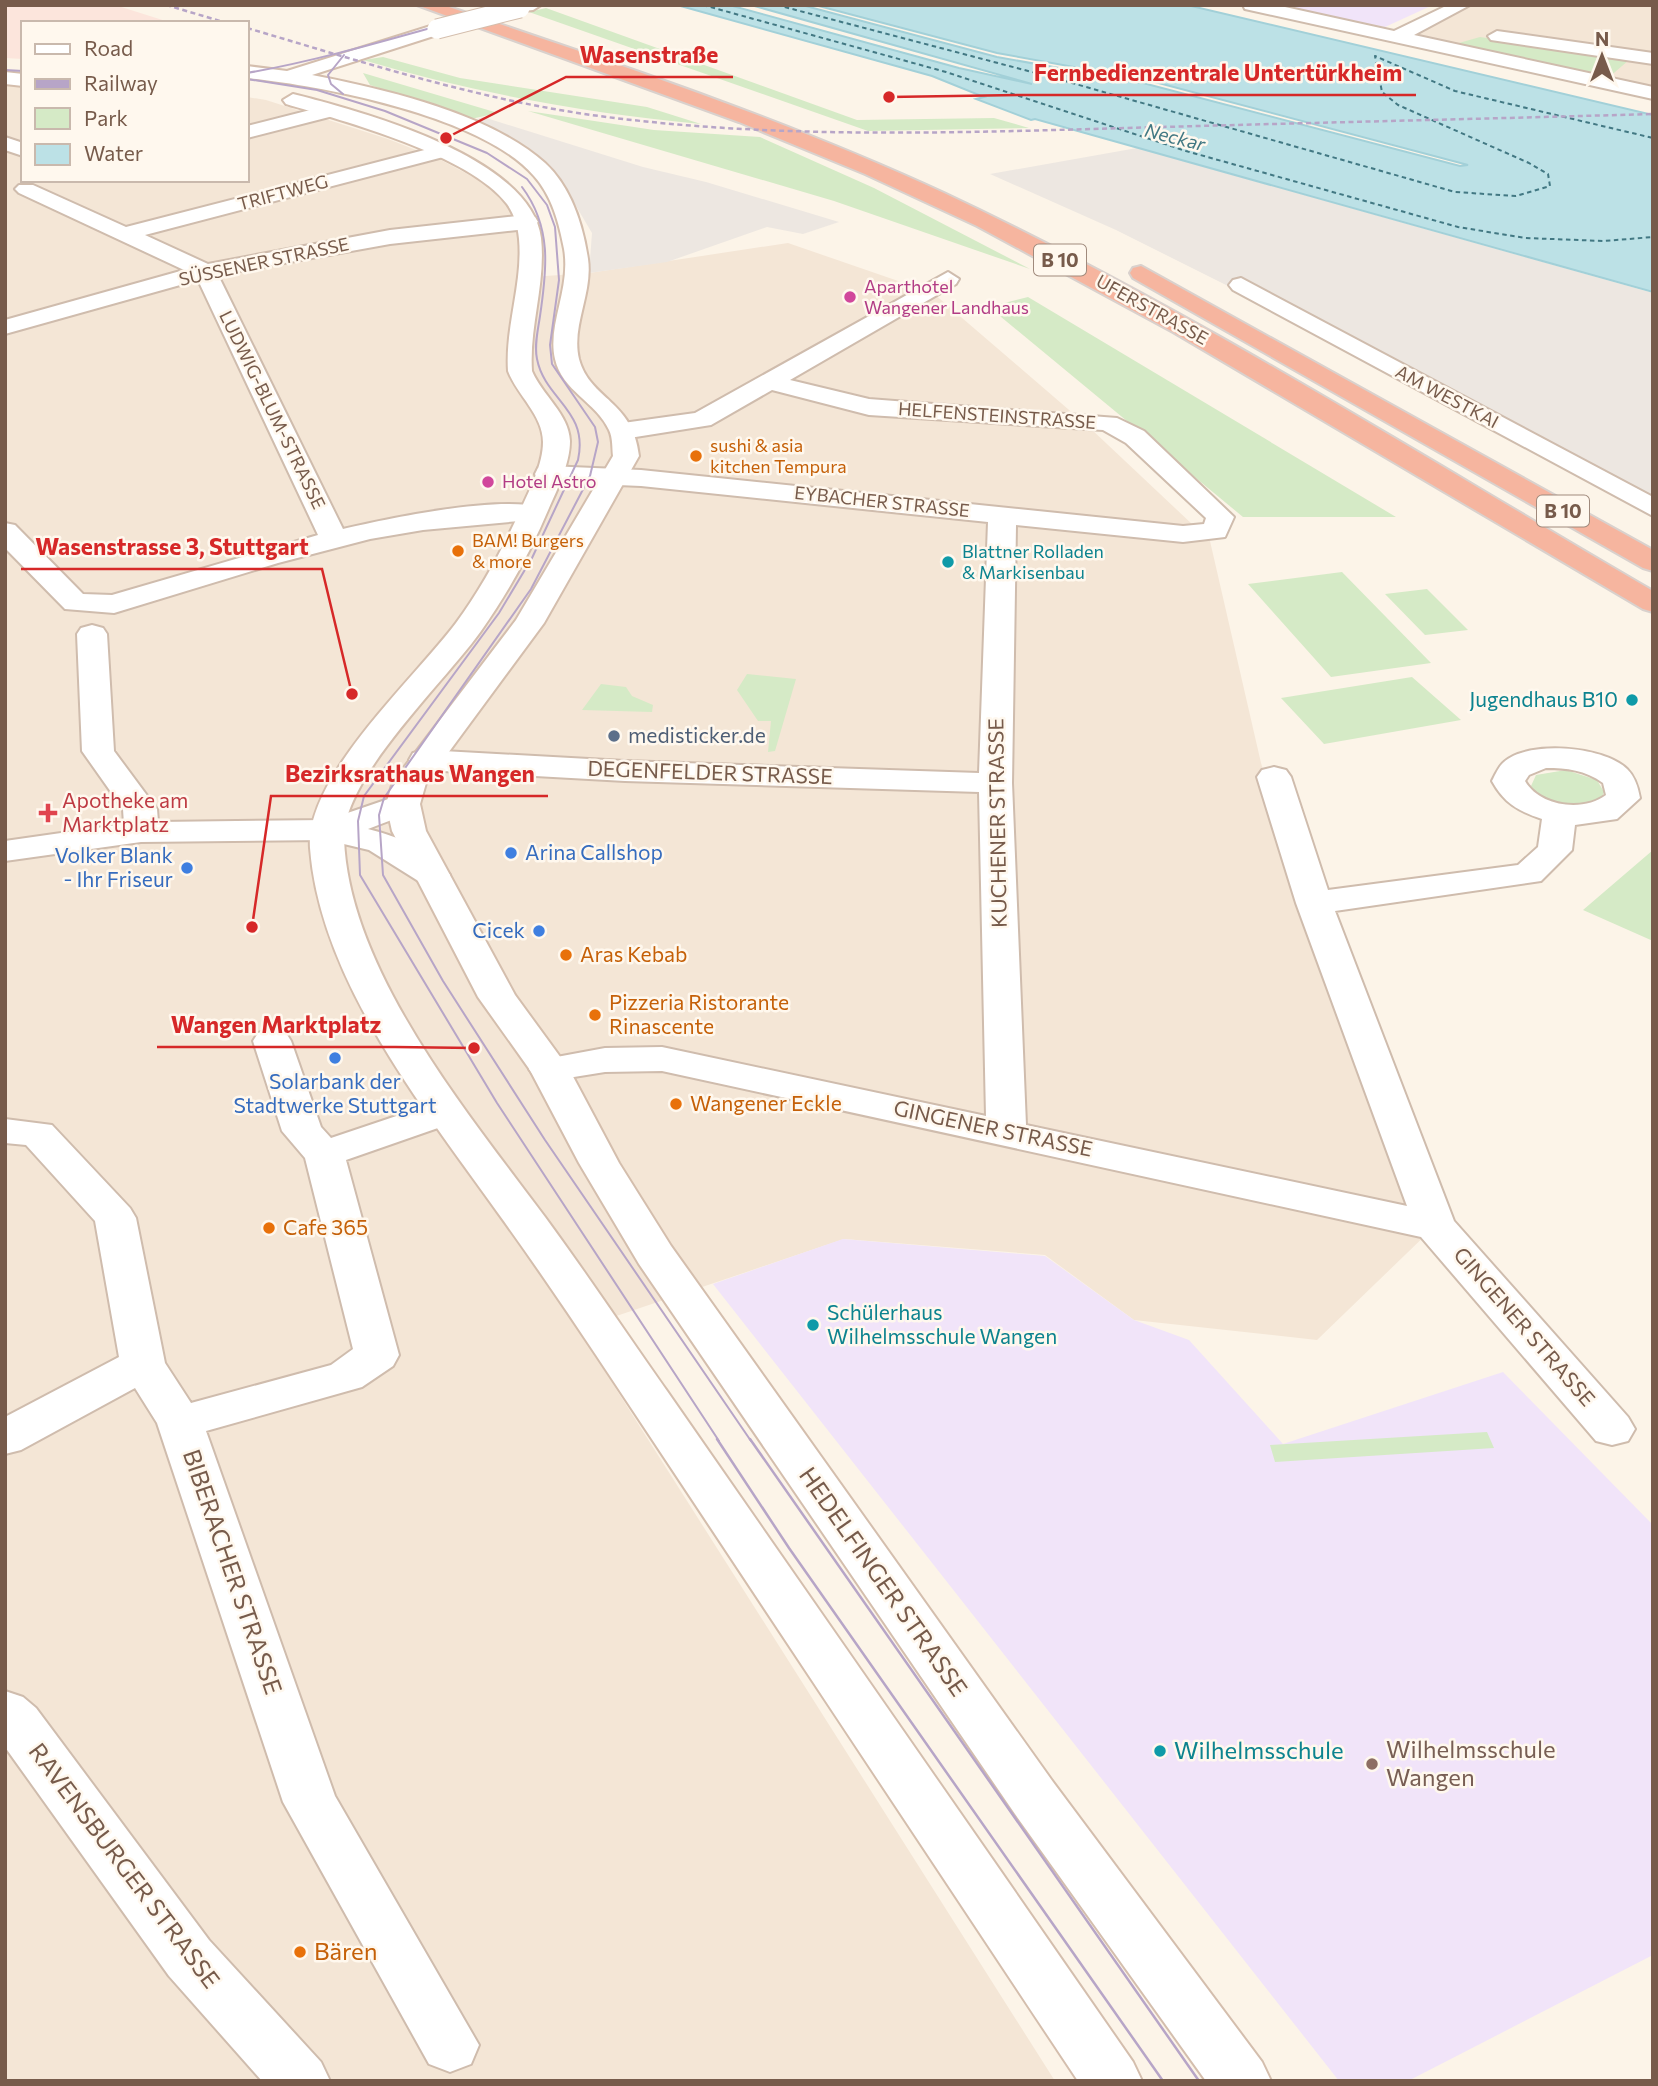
<svg xmlns="http://www.w3.org/2000/svg" width="1658" height="2086" font-family="Commissioner,sans-serif">
	<style>
		.residential { fill: #f4e6d6 }
		.commercial { fill: #fce5dc }
		.industrial { fill: #ede7e1 }
		.education { fill: #f1e4f9 }
		.green { fill: #d5eac6 }
		.water { fill: #bce1e6; stroke: #a2d0d8; stroke-width: 2 }
		.lines { fill: none; stroke-linecap: round; stroke-linejoin: round }
		.ferry { stroke: #427883; stroke-width: 2; stroke-dasharray: 4.5 3.5; stroke-linecap: butt }
		.street-casing { stroke: #cfbcad; stroke-width: 4 }
		.secondary-casing { stroke: #d4bead; stroke-width: 4 }
		.highway-casing { stroke: #d9d1cd; stroke-width: 4 }
		.street { fill: #fff; fill-rule: evenodd }
		.secondary { fill: #fff; fill-rule: evenodd }
		.highway { fill: #f6b59f; fill-rule: evenodd }
		.tram-far1 { stroke: #b7a5c7; stroke-width: 2 }
		.tram { stroke: #b7a5c7; stroke-width: 2.5 }
		.rail { stroke: #b7a5c7; stroke-width: 2.5; stroke-dasharray: 5 3.5; stroke-linecap: butt }
		.secondary-bridge-casing { stroke: #d4bead; stroke-width: 21; stroke-linecap: butt }
		.secondary-bridge { stroke: #fff; stroke-width: 19 }
		.hotel-dot { fill: #d1479c; stroke: #fff8ee; stroke-width: 2.5 }
		.food-dot { fill: #e8710a; stroke: #fff8ee; stroke-width: 2.5 }
		.culture-dot { fill: #0f9aa8; stroke: #fff8ee; stroke-width: 2.5 }
		.service-dot { fill: #5c6f8a; stroke: #fff8ee; stroke-width: 2.5 }
		.health-dot { fill: #e0444e; stroke: #fff8ee; stroke-width: 2.5 }
		.shop-dot { fill: #3f7fe0; stroke: #fff8ee; stroke-width: 2.5 }
		.education-dot { fill: #8d6e63; stroke: #fff8ee; stroke-width: 2.5 }
		.labels { text-anchor: middle; stroke-width: 5; stroke-linejoin: round; paint-order: stroke }
		.far-street-label { font-size: 18px; fill: #775b4b; stroke: #fff8ee }
		.far-hotel-label { font-size: 18px; fill: #b23c85; stroke: #fff8ee; text-anchor: start }
		.far-food-label { font-size: 18px; fill: #c56008; stroke: #fff8ee; text-anchor: start }
		.far-culture-label { font-size: 18px; fill: #0d838f; stroke: #fff8ee; text-anchor: start }
		.far-water-label { font-size: 19px; font-style: italic; fill: #427883; stroke: #fff8ee }
		.shield { fill: #fff8ee; stroke: #a08a7c; stroke-width: 2 }
		.shield-label { font-size: 19px; font-weight: bold; fill: #775b4b }
		.culture-label { font-size: 21px; fill: #0d838f; stroke: #fff8ee; text-anchor: end }
		.service-label { font-size: 21px; fill: #4e5e75; stroke: #fff8ee; text-anchor: start }
		.street-label { font-size: 21px; fill: #775b4b; stroke: #fff8ee }
		.health-label { font-size: 21px; fill: #be3a42; stroke: #fff8ee; text-anchor: start }
		.shop-label { font-size: 21px; fill: #366cbe; stroke: #fff8ee; text-anchor: end }
		.food-label { font-size: 21px; fill: #c56008; stroke: #fff8ee; text-anchor: start }
		.near-street-label { font-size: 24px; fill: #775b4b; stroke: #fff8ee }
		.near-education-label { font-size: 24px; fill: #785e54; stroke: #fff8ee; text-anchor: start }
		.near-culture-label { font-size: 24px; fill: #0d838f; stroke: #fff8ee; text-anchor: start }
		.near-food-label { font-size: 24px; fill: #c56008; stroke: #fff8ee; text-anchor: start }
		.leader { fill: none; stroke: #d62828; stroke-width: 2.5 }
		.callout-dot { fill: #d62828; stroke: #fff8ee; stroke-width: 2.5 }
		.callout-label { font-size: 23px; text-anchor: middle; font-weight: bold; fill: #d62828; stroke: #fff8ee; stroke-width: 5; stroke-linejoin: round; paint-order: stroke }
	</style>
	<rect width="100%" height="100%" fill="#fcf4e8"/>
	<!-- residential -->
	<path class="residential" d="M1472,5h181v85l-245,-53z
		M5,83l18,1v96h224v-83l19,3 122,39 51,20 55,29 28,38 9,51 58,-4 199,-30 145,50 157,135 120,113 51,222 43,141 131,322 -118,114 -183,-20 -89,-65 -201,-16 -266,90 477,752h-1050z"/>
	<!-- commercial -->
	<path class="commercial" d="M5,5h110l57,18h-149v36l-18,-1z"/>
	<!-- industrial -->
	<path class="industrial" d="M483,117l160,50 63,15 133,40 -36,12 -36,-7 -100,35 -78,11 3,-40 -32,-54 -85,-59z
		M1137,148l516,145v225l-381,-210 -156,-78 -126,-56z"/>
	<!-- education -->
	<path class="education" d="M1277,5h156l-48,22z
		M843,1239l202,17 89,64 55,20 94,104 220,-72 150,153v430l-245,126h-69l-626,-797z"/>
	<!-- green -->
	<path class="green" d="M546,8l311,112 137,-2 35,10 -161,3 -339,-119z
		M1480,37l149,23 -21,18 -156,-33z
		M383,57l77,21 187,29 54,17c-117,-11 -226,-31 -338,-64z
		M363,73l135,40 -27,6 -101,-34z
		M528,111l126,19 106,7 114,51 156,81 -196,-68z
		M1028,297l368,220h-153l-254,-210z
		M1342,572l89,91 -100,14 -83,-93z
		M1427,589l41,41 -43,5 -40,-41z
		M747,674l49,5 -21,72 -7,1 3,-31h-13l-21,-31z
		M1412,677l49,43 -137,24 -43,-46z
		M601,684l25,3 6,9 21,9 -1,7 -70,-2z
		M1566,770l31,10 7,12 -2,5c-19,16 -58,10 -71,-11l5,-11z
		M1653,850v91l-70,-31z
		M1487,1432l7,16 -219,14 -5,-17z"/>
	<!-- water -->
	<path class="water" d="M677,5h52l230,63 73,16 -281,-79h51l195,52 146,26 317,83 8,-1 -317,-84 -154,-28 -182,-48h372l466,110v177l-618,-173 -4,1 -55,-21 8,-2 -52,-21z"/>
	<g class="lines">
		<!-- ferry -->
		<path class="ferry" d="M703,5l243,67 240,79 272,76 67,11 79,3 49,-4
			M777,5l274,72 404,115 61,4 34,-10 -2,-12 -19,-11 -131,-58 -16,-13 -7,-36 80,35 198,47"/>
		<!-- street casing -->
		<g class="street-casing">
			<path id="street" d="M1243,5h33l118,26 54,-26h22l-56,30 239,52v12l-408,-90z
				M1497,31l156,22v11l-162,-24 -3,-4z
				M330,105l10,6 -3,4 -90,23v-12z
				M5,137l18,6v13l-18,-6z
				M440,146l10,6 -3,4 -302,79 63,29 182,-34 137,-15 8,2 3,5 -11,7 -137,15 -172,31 125,254c47,-11 152,-33 198,-22l4,6 -4,6 -118,11 -53,9 -92,24 -164,50 -49,-4 -60,-61v-25l10,2 68,69 29,1 206,-60 -120,-255 -193,54v-14l179,-50 -165,-77 -4,-4 4,-4h14l93,42z
				M948,272l11,7 -3,5 -166,96 79,19 248,19 27,13 90,86 -9,20 -42,5 -167,-17 -4,258 14,342 381,81 -111,-303 -39,-126 5,-7 12,-3 12,3 5,7 37,113 190,-25 20,-18 4,-28c-24,-8 -38,-16 -50,-38 3,-6 7,-15 12,-19 24,-22 100,-16 123,7 8,8 11,18 13,29l-23,21 -42,6 -3,25 -31,31 -206,30 119,310 174,196 7,12 -7,12 -16,4 -16,-4 -175,-204 -759,-166 -57,1 -56,9 -14,-4 -6,-8 6,-8 70,-13 57,-1 324,69 -7,-324 -354,-11 -200,-11 -12,-3 -4,-7 4,-7 12,-3 200,11 354,12 9,-251 -347,-36 -93,-4 -10,-2 -3,-6 3,-6 10,-2 93,4 542,56 21,-2 2,-6 -80,-75 -23,-13 -234,-15 -97,-25 -61,35 -88,14 -9,-2 -4,-6 4,-6 9,-2 72,-10zM1546,768c21,0 39,2 57,15l3,12c-22,17 -66,12 -81,-14l4,-6z
				M1241,278l412,219v19l-420,-226 -4,-5 4,-5z
				M92,625l11,3 4,6 7,117 43,58 1,13 169,-2 76,-26 12,3 5,7 -5,7 -47,18c29,7 64,21 82,46l-6,7 -12,4 -12,-4 -51,-32 -42,-10 -186,2 -136,19v-20l119,-17 -1,-15 -41,-58 -5,-117 4,-6z
				M272,1029l14,4 5,8 30,86 10,11 113,-38 14,3 6,9 -6,9 -112,39 53,195 -6,11 -31,21 -156,44 129,365 144,249 -8,19 -21,8 -21,-8 -146,-262 -126,-379 -22,-35 -114,62 -16,4v-37l114,-60 -24,-136 -69,-76 -21,-2v-24l47,6 78,83 6,10 29,145 26,40 140,-38 22,-16 -48,-191 -23,-27 -29,-90 5,-8z
				M5,1691l18,6 13,11 173,232 112,122 9,19h-68l-93,-105 -164,-229z"/>
		</g>
		<!-- secondary casing -->
		<g class="secondary-casing">
			<path id="secondary" d="M513,5h28l-8,5 -19,2z
				M437,24l6,1 3,4 -3,4 -131,42c72,14 177,38 233,88 26,24 38,62 43,96 5,34 -17,67 -9,100 11,41 54,41 60,97l-95,167 -118,160 -6,21 6,27 89,164 54,74 50,94 52,83 382,536 209,280 9,19h-65l-191,-267 -376,-550 -60,-101 -49,-93 -52,-73 -86,-166 -6,-27 7,-22 123,-162 97,-164c-1,-8 0,-18 -4,-26 -13,-28 -47,-39 -54,-71 -8,-35 16,-70 9,-110 -5,-26 -12,-53 -30,-73 -52,-60 -210,-90 -287,-98v-12l40,5z
				M5,72l18,2v12l-18,-2z
				M293,94c68,17 238,63 248,144 5,45 -12,88 -9,133 10,24 37,43 38,70 0,22 -12,47 -21,67 -18,43 -41,85 -68,123 -36,51 -139,147 -137,208 5,132 125,276 201,378 42,57 81,116 122,174 155,223 311,447 466,671l9,19h-64c-161,-242 -321,-484 -482,-726 -32,-48 -64,-95 -98,-142 -74,-104 -178,-233 -188,-365 -5,-71 105,-170 146,-225 26,-35 47,-75 65,-114 9,-20 22,-45 22,-67 0,-27 -26,-47 -35,-71 -3,-45 15,-88 11,-132 -1,-13 -5,-25 -12,-35 -37,-49 -163,-83 -221,-100l-3,-4z"/>
		</g>
		<!-- highway casing -->
		<g class="highway-casing">
			<path id="highway" d="M417,5h26c169,57 339,113 501,188 245,115 475,262 709,398v21l-10,-3 -470,-277 -196,-106 -112,-52 -126,-52z
				M1141,266l512,284v21l-10,-3 -510,-290 -3,-5 3,-5z"/>
		</g>
		<!-- street -->
		<use href="#street" class="street"/>
		<!-- secondary -->
		<use href="#secondary" class="secondary"/>
		<!-- highway -->
		<use href="#highway" class="highway"/>
		<!-- tram-far1 -->
		<path class="tram-far1" d="M5,70l18,1
			M247,73c92,-16 180,-46 270,-68
			M247,79l70,11 68,21 102,42 40,26 20,26 8,22 4,53 -9,65 2,19 43,63 3,15 -8,34 -59,113 -147,209 -5,17 4,60 60,106 102,159 206,301
			M343,94l-12,-10 -3,-9 16,-20
			M522,187c30,40 25,82 18,129 -2,14 -6,29 -3,43 8,41 52,51 41,101l-46,98 -33,55 -135,183 -6,25 2,54 137,228 222,338"/>
		<!-- tram -->
		<path class="tram" d="M717,1439l72,109 374,533
			M750,1439l449,642"/>
		<!-- rail -->
		<path class="rail" d="M166,5l61,18
			M247,28c116,34 232,72 352,88 175,23 351,17 527,12 176,-5 351,-9 527,-14"/>
		<!-- secondary-bridge casing -->
		<g class="secondary-bridge-casing">
			<path id="secondary-bridge" d="M437,29l83,-21"/>
		</g>
		<!-- secondary-bridge -->
		<use href="#secondary-bridge" class="secondary-bridge"/>
	</g>
	<!-- markers -->
	<g class="hotel-dot">
		<circle cx="850" cy="297" r="7"/>
		<circle cx="488" cy="482" r="7"/>
	</g>
	<g class="food-dot">
		<circle cx="696" cy="456" r="7"/>
		<circle cx="458" cy="551" r="7"/>
		<circle cx="566" cy="955" r="7"/>
		<circle cx="595" cy="1015" r="7"/>
		<circle cx="676" cy="1104" r="7"/>
		<circle cx="269" cy="1228" r="7"/>
		<circle cx="300" cy="1952" r="7"/>
	</g>
	<g class="culture-dot">
		<circle cx="948" cy="562" r="7"/>
		<circle cx="1632" cy="700" r="7"/>
		<circle cx="813" cy="1325" r="7"/>
		<circle cx="1160" cy="1751" r="7"/>
	</g>
	<circle class="service-dot" cx="614" cy="736" r="7"/>
	<path class="health-dot" d="M44.5 802.5h7v7h7v7h-7v7h-7v-7h-7v-7h7z"/>
	<g class="shop-dot">
		<circle cx="511" cy="853" r="7"/>
		<circle cx="187" cy="868" r="7"/>
		<circle cx="539" cy="931" r="7"/>
		<circle cx="335" cy="1058" r="7"/>
	</g>
	<circle class="education-dot" cx="1372" cy="1764" r="7"/>
	<g class="labels">
		<!-- far-street labels -->
		<g class="far-street-label">
			<text transform="translate(283 193) rotate(-15)" y="6">TRIFTWEG</text>
			<text transform="translate(264 262) rotate(-12)" y="6">SÜSSENER STRASSE</text>
			<text transform="translate(1152 310) rotate(29)" y="6">UFERSTRASSE</text>
			<text transform="translate(1447 397) rotate(28)" y="6">AM WESTKAI</text>
			<text transform="translate(272 410) rotate(64)" y="6">LUDWIG-BLUM-STRASSE</text>
			<text transform="translate(997 416) rotate(4)" y="6">HELFENSTEINSTRASSE</text>
			<text transform="translate(882 502) rotate(6)" y="6">EYBACHER STRASSE</text>
		</g>
		<!-- far-hotel labels -->
		<g class="far-hotel-label">
			<text x="864" y="293">Aparthotel<tspan x="864" dy="21">Wangener Landhaus</tspan></text>
			<text x="502" y="488">Hotel Astro</text>
		</g>
		<!-- far-food labels -->
		<g class="far-food-label">
			<text x="710" y="452">sushi &amp; asia<tspan x="710" dy="21">kitchen Tempura</tspan></text>
			<text x="472" y="547">BAM! Burgers<tspan x="472" dy="21">&amp; more</tspan></text>
		</g>
		<!-- far-culture labels -->
		<g class="far-culture-label">
			<text x="962" y="558">Blattner Rolladen<tspan x="962" dy="21">&amp; Markisenbau</tspan></text>
		</g>
		<!-- far-water labels -->
		<g class="far-water-label">
			<text transform="translate(1175 137) rotate(14)" y="7">Neckar</text>
		</g>
		<!-- shield labels -->
		<g class="shield">
			<rect x="1034" y="244.5" width="52" height="31" rx="5"/>
			<rect x="1537" y="495.5" width="52" height="31" rx="5"/>
		</g>
		<g class="shield-label">
			<text x="1060" y="267">B 10</text>
			<text x="1563" y="518">B 10</text>
		</g>
		<!-- culture labels -->
		<g class="culture-label">
			<text x="1618" y="707">Jugendhaus B10</text>
			<text x="827" y="1320" text-anchor="start">Schülerhaus<tspan x="827" dy="24">Wilhelmsschule Wangen</tspan></text>
		</g>
		<!-- service labels -->
		<g class="service-label">
			<text x="628" y="743">medisticker.de</text>
		</g>
		<!-- street labels -->
		<g class="street-label">
			<text transform="translate(710 773) rotate(2)" y="7">DEGENFELDER STRASSE</text>
			<text transform="translate(998 823) rotate(-91)" y="7">KUCHENER STRASSE</text>
			<text transform="translate(993 1129) rotate(12)" y="7">GINGENER STRASSE</text>
			<text transform="translate(1524 1327) rotate(49)" y="7">GINGENER STRASSE</text>
		</g>
		<!-- health labels -->
		<g class="health-label">
			<text x="62" y="808">Apotheke am<tspan x="62" dy="24">Marktplatz</tspan></text>
		</g>
		<!-- shop labels -->
		<g class="shop-label">
			<text x="525" y="860" text-anchor="start">Arina Callshop</text>
			<text x="173" y="863">Volker Blank<tspan x="173" dy="24">- Ihr Friseur</tspan></text>
			<text x="525" y="938">Cicek</text>
			<text x="335" y="1089" text-anchor="middle">Solarbank der<tspan x="335" dy="24">Stadtwerke Stuttgart</tspan></text>
		</g>
		<!-- food labels -->
		<g class="food-label">
			<text x="580" y="962">Aras Kebab</text>
			<text x="609" y="1010">Pizzeria Ristorante<tspan x="609" dy="24">Rinascente</tspan></text>
			<text x="690" y="1111">Wangener Eckle</text>
			<text x="283" y="1235">Cafe 365</text>
		</g>
		<!-- near-street labels -->
		<g class="near-street-label">
			<text transform="translate(232 1572) rotate(71)" y="8">BIBERACHER STRASSE</text>
			<text transform="translate(883 1582) rotate(55)" y="8">HEDELFINGER STRASSE</text>
			<text transform="translate(124 1866) rotate(53)" y="8">RAVENSBURGER STRASSE</text>
		</g>
		<!-- near-education labels -->
		<g class="near-education-label">
			<text x="1386" y="1758">Wilhelmsschule<tspan x="1386" dy="28">Wangen</tspan></text>
		</g>
		<!-- near-culture labels -->
		<g class="near-culture-label">
			<text x="1174" y="1759">Wilhelmsschule</text>
		</g>
		<!-- near-food labels -->
		<g class="near-food-label">
			<text x="314" y="1960">Bären</text>
		</g>
	</g>
	<!-- callouts -->
	<path class="leader" d="M446 138L566 77H733M889 97L1019 95H1416M352 694L322 569H21M252 927L271 796H548M474 1048L395 1047H157"/>
	<g class="callout-dot">
		<circle cx="446" cy="138" r="7"/>
		<circle cx="889" cy="97" r="7"/>
		<circle cx="352" cy="694" r="7"/>
		<circle cx="252" cy="927" r="7"/>
		<circle cx="474" cy="1048" r="7"/>
	</g>
	<g class="callout-label">
		<text x="649" y="63">Wasenstraße</text>
		<text x="1218" y="81">Fernbedienzentrale Untertürkheim</text>
		<text x="172" y="555">Wasenstrasse 3, Stuttgart</text>
		<text x="410" y="782">Bezirksrathaus Wangen</text>
		<text x="276" y="1033">Wangen Marktplatz</text>
	</g>
	<!-- border -->
	<rect width="1658" height="2086" fill="none" stroke="#775b4b" stroke-width="14"/>
	<!-- legend -->
	<rect x="21" y="21" width="228" height="161" fill="#fff8ee" stroke="#c9b9ad" stroke-width="2"/>
	<rect x="35" y="44" width="35" height="10" fill="#ffffff" stroke="#c9b9ad" stroke-width="2"/>
	<text x="84" y="56" font-size="21" fill="#775b4b">Road</text>
	<rect x="35" y="79" width="35" height="10" fill="#b7a5c7" stroke="#c9b9ad" stroke-width="2"/>
	<text x="84" y="91" font-size="21" fill="#775b4b">Railway</text>
	<rect x="35" y="108" width="35" height="21" fill="#d5eac6" stroke="#c9b9ad" stroke-width="2"/>
	<text x="84" y="126" font-size="21" fill="#775b4b">Park</text>
	<rect x="35" y="144" width="35" height="21" fill="#bce1e6" stroke="#c9b9ad" stroke-width="2"/>
	<text x="84" y="161" font-size="21" fill="#775b4b">Water</text>
	<!-- north arrow -->
	<g transform="translate(1602 56)" stroke="#fff8ee" stroke-width="5" paint-order="stroke">
	<path d="M0-5L12 26L0 18L-12 26Z" fill="#775b4b"/>
	<text y="-10" font-size="19" font-weight="bold" text-anchor="middle" fill="#775b4b">N</text>
	</g>
</svg>
